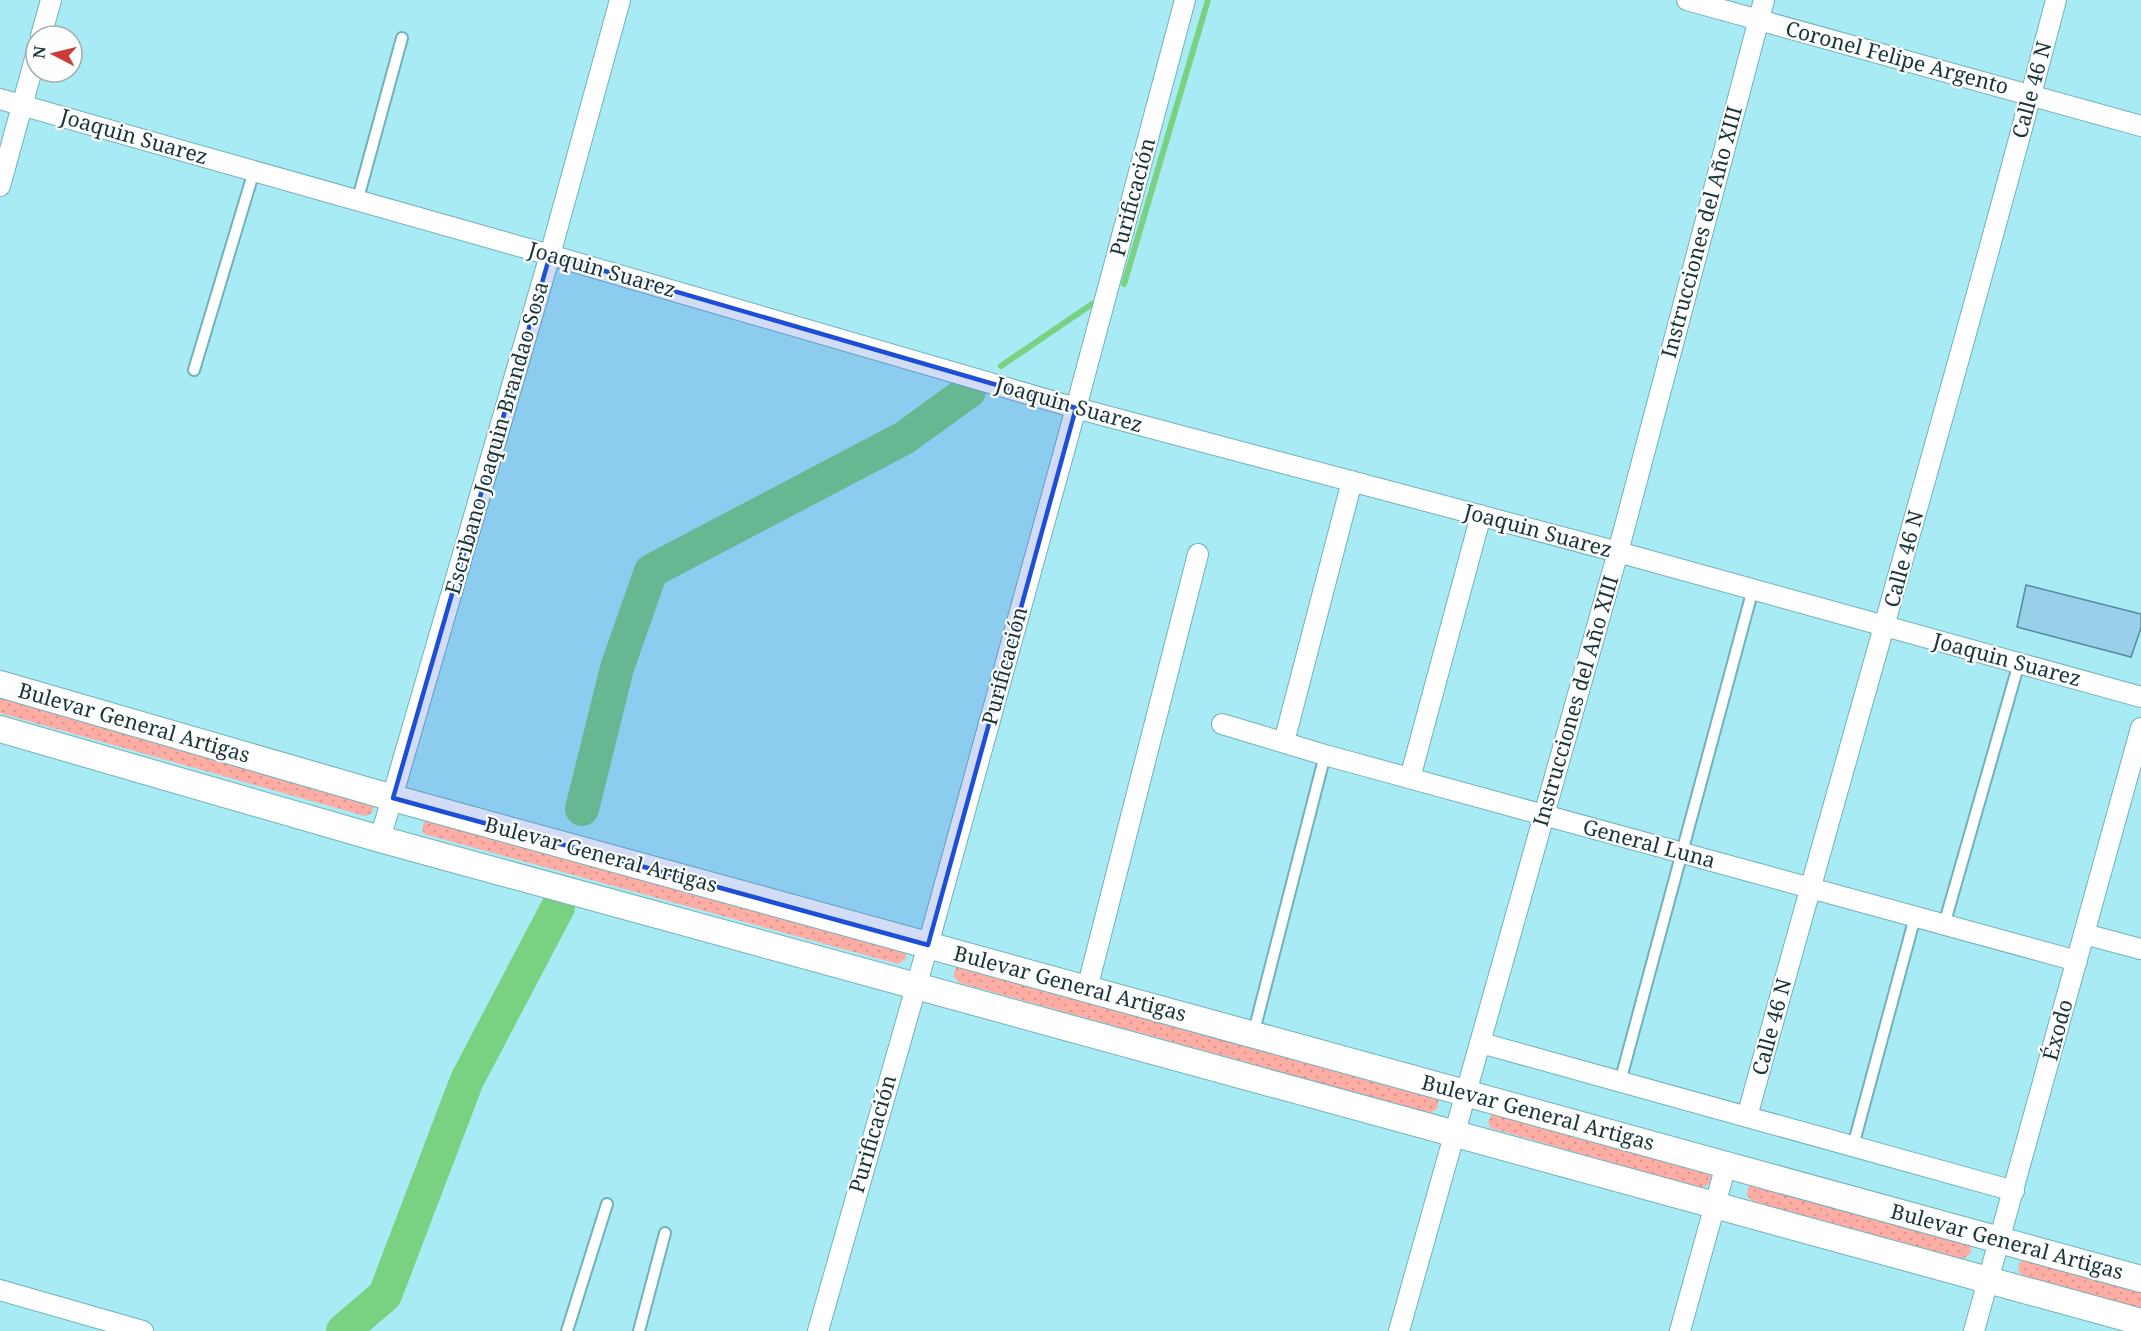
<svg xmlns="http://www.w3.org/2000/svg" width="2141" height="1331" font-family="'Noto Serif',serif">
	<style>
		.grass { fill: url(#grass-dots) }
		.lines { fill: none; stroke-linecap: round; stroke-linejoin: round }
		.stream { stroke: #79d282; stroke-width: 6 }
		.river { stroke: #79d282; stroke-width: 34 }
		.building { fill: #97d0e8; stroke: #538aa1; stroke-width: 1.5 }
		.service-casing { stroke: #70b2ba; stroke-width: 14 }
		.minor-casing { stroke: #70b2ba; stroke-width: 22 }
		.tertiary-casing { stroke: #70b2ba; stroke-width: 28 }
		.service { stroke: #fff; stroke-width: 10 }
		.minor { stroke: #fff; stroke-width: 20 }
		.tertiary { stroke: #fff; stroke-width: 26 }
		.marked { fill: #1d4ed8; fill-opacity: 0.2; stroke: #1d4ed8; stroke-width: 4.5; stroke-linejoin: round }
		.labels { text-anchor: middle; stroke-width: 4.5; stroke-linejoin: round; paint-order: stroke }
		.street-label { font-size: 21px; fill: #183437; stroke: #fefefe }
	</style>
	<defs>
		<pattern id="grass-dots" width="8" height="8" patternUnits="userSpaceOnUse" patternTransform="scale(1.5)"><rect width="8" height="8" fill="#feada4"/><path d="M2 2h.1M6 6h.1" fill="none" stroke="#d9958e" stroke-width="1.8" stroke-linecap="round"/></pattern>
	</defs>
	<rect width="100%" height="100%" fill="#a8ebf4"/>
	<!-- grass -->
	<path class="grass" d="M0,695l374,110 -2,8 -7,3 -365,-103z
		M431,817l476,135 -2,8 -7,4 -474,-130 -2,-5 3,-9z
		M964,964l475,134 -2,11 -7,4 -470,-130 -7,-7 3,-9z
		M1499,1113l207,58 5,5 -2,8 -9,4 -209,-60 -3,-6 4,-8z
		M1754,1184l213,58 4,5 -1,7 -7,5 -211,-58 -5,-6 1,-8z
		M2027,1259l114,31v19l-119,-33 -4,-7 2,-7z"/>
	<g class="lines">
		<!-- stream -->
		<path class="stream" d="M1124,284l84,-284
			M1001,366l91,-62"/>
		<!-- river -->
		<path class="river" d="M582,809l35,-141 34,-97 253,-133 65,-47
			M343,1331l42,-36 82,-215 91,-173"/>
	</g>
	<!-- building -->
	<path class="building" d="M2026,585l115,29v14l-10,29 -114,-30z"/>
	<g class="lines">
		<!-- service casing -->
		<g class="service-casing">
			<path id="service" d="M357,202l45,-164
				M194,370l60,-199
				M1944,925l75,-262
				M1253,1035l72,-280
				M1620,1082l133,-493
				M1853,1146l62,-229
				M567,1331l40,-127
				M639,1331l26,-98"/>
		</g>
		<!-- minor casing -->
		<g class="minor-casing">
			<path id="minor" d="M1687,0l454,126
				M41,36l10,-36
				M0,99l550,156 526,153 542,144 523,145
				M0,186l36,-131
				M1222,724l103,31 752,206
				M1284,742l68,-261
				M1410,778l71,-263
				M380,839l170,-584 70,-255
				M2084,934l57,15
				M1087,989l111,-435
				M1481,1043l533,148
				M1747,1117c102,-373 211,-743 309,-1117
				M0,1290l143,41
				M818,1331l110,-386 148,-537 109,-408
				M1399,1331l219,-779 146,-552
				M1680,1331l46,-166
				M1974,1331l167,-603"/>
		</g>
		<!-- tertiary casing -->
		<g class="tertiary-casing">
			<path id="tertiary" d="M0,684l393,114 1748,481
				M0,729l380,110 1761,483"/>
		</g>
		<!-- service -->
		<use href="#service" class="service"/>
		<!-- minor -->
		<use href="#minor" class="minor"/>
		<!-- tertiary -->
		<use href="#tertiary" class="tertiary"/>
	</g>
	<!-- marked area -->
	<path class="marked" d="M550,255l526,153 -148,537 -535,-147z"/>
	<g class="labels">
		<!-- street labels -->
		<g class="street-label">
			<text transform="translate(1897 58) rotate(15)" y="7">Coronel Felipe Argento</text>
			<text transform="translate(2032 90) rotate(-75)" y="7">Calle 46 N</text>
			<text transform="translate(134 137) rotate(16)" y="7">Joaquin Suarez</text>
			<text transform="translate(1133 197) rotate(-75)" y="7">Purificación</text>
			<text transform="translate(1702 232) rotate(-75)" y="7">Instrucciones del Año XIII</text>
			<text transform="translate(602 270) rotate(16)" y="7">Joaquin Suarez</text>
			<text transform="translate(1069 405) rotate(16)" y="7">Joaquin Suarez</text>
			<text transform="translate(497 438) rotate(-74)" y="7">Escribano Joaquin Brandao Sosa</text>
			<text transform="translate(1538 531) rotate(15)" y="7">Joaquin Suarez</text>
			<text transform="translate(1904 559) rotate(-75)" y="7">Calle 46 N</text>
			<text transform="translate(2007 660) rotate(15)" y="7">Joaquin Suarez</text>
			<text transform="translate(1005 666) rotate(-75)" y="7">Purificación</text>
			<text transform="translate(1576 701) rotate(-74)" y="7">Instrucciones del Año XIII</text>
			<text transform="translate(134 723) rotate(16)" y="7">Bulevar General Artigas</text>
			<text transform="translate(1649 844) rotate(15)" y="7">General Luna</text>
			<text transform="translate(601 855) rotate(15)" y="7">Bulevar General Artigas</text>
			<text transform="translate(1070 984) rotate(15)" y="7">Bulevar General Artigas</text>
			<text transform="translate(1772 1027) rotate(-75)" y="7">Calle 46 N</text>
			<text transform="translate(2058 1030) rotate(-75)" y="7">Éxodo</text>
			<text transform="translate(1538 1113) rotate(15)" y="7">Bulevar General Artigas</text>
			<text transform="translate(873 1134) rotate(-74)" y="7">Purificación</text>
			<text transform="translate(2007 1242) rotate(15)" y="7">Bulevar General Artigas</text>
		</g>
	</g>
	<!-- north arrow -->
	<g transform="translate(54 54) rotate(277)"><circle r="28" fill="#fefefe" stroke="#a2adae" stroke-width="1.5"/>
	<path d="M0-4.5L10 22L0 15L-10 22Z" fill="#cb3c38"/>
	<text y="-9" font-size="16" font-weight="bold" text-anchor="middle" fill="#183437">N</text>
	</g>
</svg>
